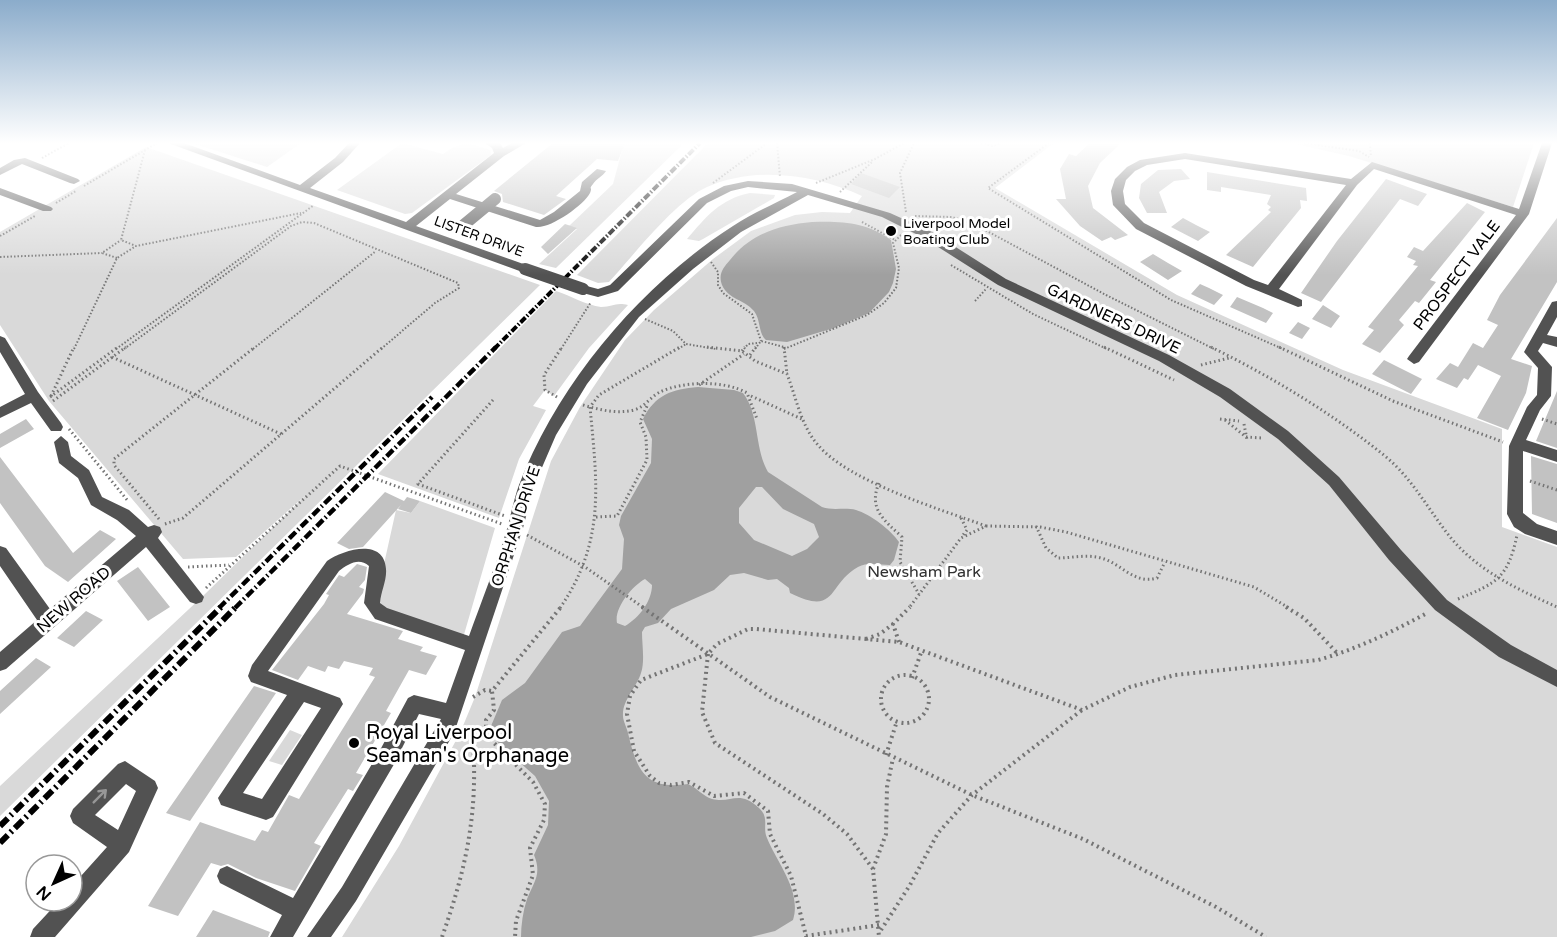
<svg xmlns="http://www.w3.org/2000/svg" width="1557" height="937" font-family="'Varela Round',sans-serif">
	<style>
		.green { fill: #d9d9d9 }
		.water { fill: #a0a0a0; fill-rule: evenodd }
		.building { fill: #c2c2c2 }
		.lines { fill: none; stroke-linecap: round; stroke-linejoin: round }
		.path-far2 { stroke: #747474; stroke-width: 2; stroke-dasharray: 1.5 2; stroke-linecap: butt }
		.path-far1 { stroke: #747474; stroke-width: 3; stroke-dasharray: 1.5 3; stroke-linecap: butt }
		.path { stroke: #747474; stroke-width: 4; stroke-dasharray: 2 4; stroke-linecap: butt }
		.minor { fill: #525252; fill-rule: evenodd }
		.rail-far2 { stroke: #000; stroke-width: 4; stroke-dasharray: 7 2 1.5 2; stroke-linecap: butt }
		.rail-far1 { stroke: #000; stroke-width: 4.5; stroke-dasharray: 9 3 1.5 3; stroke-linecap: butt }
		.rail { stroke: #000; stroke-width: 6; stroke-dasharray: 11 4 2 4; stroke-linecap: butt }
		.minor-bridge { stroke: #525252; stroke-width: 12 }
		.oneway { stroke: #979797 }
		.poi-dot { fill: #000; stroke: #fff; stroke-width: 2 }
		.labels { text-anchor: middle; stroke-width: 6; stroke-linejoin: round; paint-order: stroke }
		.far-poi-label { font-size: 14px; fill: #000; stroke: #fff; text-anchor: start }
		.far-street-label { font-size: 14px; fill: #000; stroke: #fff }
		.street-label { font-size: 16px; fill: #000; stroke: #fff }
		.park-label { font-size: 16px; fill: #303030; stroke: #fff }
		.near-poi-label { font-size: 20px; fill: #000; stroke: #fff; text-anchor: start }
	</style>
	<rect width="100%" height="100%" fill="#fff"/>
	<!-- green -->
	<path class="green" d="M192,143h109l-34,24z
		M402,143l41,11c21,-14 24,-11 47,-4l1,5 -79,58 -7,1 -68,-24z
		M624,143h60l-128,125 -17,-4 38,-35 -8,-3 44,-42z
		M708,143h346l-59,45 182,107 166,75 159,59v98l55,20v390h-1215l57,-91 61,-113 15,-36 76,-236 29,-54 45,-67 29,-30 59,-51 38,-28 44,-16 27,-3 28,1 12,-17c-47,-22 -107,-30 -155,-9 -32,14 -74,69 -98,95l-11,1 -21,-8z
		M1291,143h243l-21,64 -164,-51z
		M146,147l394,138 -540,531v-30l204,-191 103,-101 -71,63 -53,2 -134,-158 -49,-76v-93z
		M750,193l25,2 -1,3 -71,41 -4,2 -12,-2c19,-22 33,-40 63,-46z
		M556,291c15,5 30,14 45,16 12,0 14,-5 27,-2l-39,43 -35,48 -9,-6 -12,16 13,4 -27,49 -20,59 -121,-44z
		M420,501l75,27 -32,110 -82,-31 -3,-16 18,-81 15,3z
		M290,730l12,5 -20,30 -13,-4z"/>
	<!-- water -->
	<path class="water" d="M812,222c30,-1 54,0 79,18l5,29 -3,14 -4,9 -20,21 -35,15 -47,14 -21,-2c-8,-7 -5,-20 -12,-29 -10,-12 -25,-11 -32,-26 -4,-11 1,-17 8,-25 21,-27 50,-35 82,-38z
		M698,387l36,3 9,3c17,22 11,55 25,79l54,35c11,4 23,0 34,3 14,4 35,20 43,32l-5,18 -4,5c-11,0 -22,-3 -32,2 -31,17 -20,50 -68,26l-1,-5 -12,-9 -9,1 -24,-7 -14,2 -16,15 -43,19 -13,14 -13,4 -3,5c0,13 3,29 -1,41 -4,14 -19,27 -18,43 0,5 4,12 5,17 9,39 18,57 60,51 9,4 15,12 24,15 20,5 26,-10 47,9 11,10 3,19 8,30 10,25 35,53 26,82l-18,11 -24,6h-230c0,-12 2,-26 6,-38 7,-17 15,-25 7,-44l14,-30 1,-24 -14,-25 -35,-31 -6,-8 -3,-11 11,-26 23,-17 37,-51 18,-6 42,-57 2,-30 -5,-14 2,-9 30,-53 1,-24 -9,-20c12,-24 29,-30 55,-32zM756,487h6l21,22 31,15 5,13 -12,12 -15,7 -38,-16 -15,-17v-15zM645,579l7,6c0,16 -13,33 -27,41l-8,-3c-3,-15 15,-37 28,-44z"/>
	<!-- building -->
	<path class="building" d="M553,143h72l-7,18 -21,-2 -41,37 10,3 -22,16 -41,-13 -1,-8 -8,-3z
		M1090,143h31l-21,20 -12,23 5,22 35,27 -13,5 -4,-3 -9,4 -22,-15 -24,-27h10l-6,-30 9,-15 7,2z
		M1181,169l9,10 -16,2 -15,11 8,21h-20l-8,-15 2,-14 17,-14z
		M1207,172l99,16 1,13 -7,-1 1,8 -48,59 -27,-12 45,-43 -3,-2 3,-3 -4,-3 4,-9 -50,-8v5l-14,-2z
		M861,173l39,14 -11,11 -38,-14z
		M1386,179l41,15 -9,12 -18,-7 -79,103 -20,-9 36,-52z
		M1467,203l18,9 -55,68 6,2 -17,21 -4,-2 -16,19 5,5 -24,28 -18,-9 12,-14 -6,-3 50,-61 -5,-1 3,-4 -9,-4 7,-10 9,4z
		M1183,218l13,7 14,7 -12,9 -27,-14z
		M1557,218v64l-46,77 21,7 -6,27 -18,37 -31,-12 24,-42 -23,-11 -10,15 -4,-2 -7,10 -21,-9 14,-16 8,4 15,-24 10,5 15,-23 -11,-5 13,-25z
		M565,224l12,4 -29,26 -7,-7z
		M1153,254l15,9 14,8 -14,9 -28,-18z
		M1200,284l9,4 14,7 -9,10 -23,-11z
		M1237,297l26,11 10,5 -7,10 -36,-16z
		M1323,305l17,11 -9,12 -19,-9z
		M1298,322l12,6 -8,11 -13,-6z
		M1384,360l38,19 -11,15 -39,-20z
		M1557,391v57l-21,-7z
		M26,419l8,10 -34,19v-14z
		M1531,456l26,8v59l-25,-9z
		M0,457l73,96 27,-23 16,9 -48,43 -23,-16 -45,-63z
		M385,492l19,9 3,-4 13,4 -9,12 -13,-4 3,-4 -38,42 -14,2 -12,-6z
		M357,564l10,3 -2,13 -6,7 5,2 -1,4 -16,21 56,17 -5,8 25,8 -3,4 17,5 -11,19 -17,-5 -23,41 5,2 -35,60 7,2 -10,16 -5,-2 -34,54 7,3 -26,45 -39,-13 -28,-14 -7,2 -10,-3 -33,53 -30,-10 52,-84 55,19 7,-11 6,2 21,-37 10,4 76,-122 -6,-2 4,-7 -29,-7 -5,8 -11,-3 -3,6 -17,-6 -10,14 -26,-10 52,-66 5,-9 -3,-1 13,-19 5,2z
		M138,567l32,40 -22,14 -31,-40z
		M86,611l17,9 -29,27 -17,-9z
		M36,658l15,9 -51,47v-23z
		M254,686l22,7 -86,128 -24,-8z
		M213,910l57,22 -2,5h-72z"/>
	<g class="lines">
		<!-- path-far2 -->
		<path class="path-far2" d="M777,143l3,34
			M981,143l12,3 8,-3
			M1049,143l-61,45 183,112 112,49
			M1304,143l55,8 10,6
			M1370,143l1,14
			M145,150l-24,90 15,6 165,-33
			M42,158l27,-15
			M713,183l54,-40
			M816,183l59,-24 29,-16
			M84,186l73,-43
			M840,192l32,-30
			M56,203l20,-12
			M906,212l-6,-39 14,-30
			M915,216l37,1 20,6 134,72 108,54
			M862,222l33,18
			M0,236l35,-20
			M0,257l102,-4
			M117,258l-15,-5 19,-13
			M711,262l7,10v13l5,8 29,21 9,27
			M951,265l82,49 74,35
			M975,301l11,-12
			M645,319l28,12 13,13 30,5
			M74,349l43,-91 19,-12
			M116,349l198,-144
			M124,349l167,-123 11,-4 12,1 144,60 1,5 -24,15 -54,46
			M253,349l123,-98
			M561,349l30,-47
			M678,349l8,-5
			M744,349l4,-5 9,-1
			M755,349l6,-8 23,6
			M784,349l83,-34 17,-12 12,-15 3,-20 -6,-25 9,-9"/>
		<!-- path-far1 -->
		<path class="path-far1" d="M707,347l35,4 13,10 32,13c9,23 14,52 31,71 31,37 122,64 168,81l-25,12 -52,70
			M784,347l3,27
			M1104,347l70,33
			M1211,347c61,30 122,67 174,109 28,23 44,55 66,82 27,33 68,52 106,69
			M1279,347l114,54 110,41
			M742,351l3,-4
			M750,355l6,-8
			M112,357l171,78
			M1201,365l28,-7
			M699,385l45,-31
			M51,396l23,-49
			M751,396l53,24
			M50,397l68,-50
			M557,397l-12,-7 -1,-15 18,-28
			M493,400l-75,84 87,32
			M53,401l73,-54
			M583,405c17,5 33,9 51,5 11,-3 16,-13 26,-18 23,-11 65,-12 87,1l10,26
			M1220,419l19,2
			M1542,419l15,5
			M1225,420l21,17 16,1
			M1244,424l3,16
			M69,429l59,72
			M1530,481l27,9
			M879,483c-11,26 5,37 23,54l-2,25 19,32
			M596,517l21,-1 30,-56 -1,-23 -6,-15 7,-16
			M961,518l6,12 -4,5
			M159,519l-45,-54v-6l141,-112
			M165,524l18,-6 200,-171
			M986,526l54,1 26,5 188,55 35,21
			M1036,526l10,22 12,10c14,0 29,-4 43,0 20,5 33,27 56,20l8,-16
			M527,535l58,32 59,41
			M188,567l41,-2
			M206,588l134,-122 162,58
			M1458,599c39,-16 50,-21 59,-64
			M560,608c46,-67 37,-125 30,-201l9,-12 81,-48"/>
		<!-- path -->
		<path class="path" d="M642,607l128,90 202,98 111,44 133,68 50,30
			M1286,607l18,11 35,37
			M866,639l14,-5 13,-10
			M899,642l-6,-18 17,-17
			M708,654l-6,58 13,31 108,71 24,20 26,35 6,68
			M881 699a24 24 0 1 1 48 0a24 24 0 1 1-48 0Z
			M912,678l10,-28
			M473,697l12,-7 7,1
			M462,731l11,11
			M486,735l47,47 12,22 -1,16 -14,28 3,27 -17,46 -1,16
			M886,755l11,-34
			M873,869l13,-35 1,-47 6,-29
			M879,925l-73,11 -15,-60 -21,-42 -2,-23 -24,-18 -30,3 -25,-14 -18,3 -12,-2 -9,-7 -16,-25 -7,-37 3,-18 11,-16 67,-26 9,-10 31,-15h8l143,13 183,68 48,-23 45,-12 143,-15c39,-11 74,-28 109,-47
			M881,930l29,-45 28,-52 34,-38 110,-85
			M442,937c24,-68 36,-123 31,-195l13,-7v-15l8,-10 -2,-19 69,-84"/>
		<!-- minor -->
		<path class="minor" d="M168,143h16l116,42 35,-27 14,-15h11l-17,19 -33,26 96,34 88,-69 -2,-5 -7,-5h15l3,5 9,-5h14l-22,13 -48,38 84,26 14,-8 26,-21 2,-9 15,-13 9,2c-3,5 -10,8 -13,13 -5,6 0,2 -3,9 -6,12 -40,36 -54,34l-86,-28 -34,27 113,40 2,3 -6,4z
			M1542,143h10l-23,71 -110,148 -5,2 -7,-5 2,-3 107,-141 -142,-46 -17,16 -78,104 23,11v6l-4,1 -52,-21 -110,-57 -23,-24 -2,-14 4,-12 12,-12 13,-7 45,-7 166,26 21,-17 147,47zM1185,159l161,26 -78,100 -14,-5 -110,-57 -19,-19 -2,-13 3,-11 9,-9 12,-6z
			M25,158l53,21 2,2 -6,3 -4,-1 -48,-19 -22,11v-7l14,-8z
			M748,181l44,3 98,29 42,19 74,47 163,76 61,34 58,42 51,46 62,73 46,50 64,45 46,25v17l-58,-30 -64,-47 -46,-50 -60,-75 -51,-46 -58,-42 -61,-36 -161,-76 -74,-47 -42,-21 -74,-22 -67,37 -48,37 -54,48 -52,67 -31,51 -22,51 -11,42 -69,205 -98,168 -25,36h-24l35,-50 99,-168 -22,-5 -26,52 -100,171h-23l12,-22 -62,-32 -3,-7 3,-7 7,-3 66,32 86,-146 29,-54 6,-3 32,8 19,-53 -90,-31 -11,-16 5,-37c-10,-9 -21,-2 -30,5l-71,100 72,27 3,6 -70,113 -7,3 -45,-15 -3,-7 69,-103 -36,-13 -3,-6 4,-11 75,-104c16,-11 57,-24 59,8 1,11 -5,22 -6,34l7,5 82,28c13,-36 27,-71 38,-107 4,-15 7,-30 12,-44 39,-102 122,-200 214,-259 20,-13 43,-23 64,-34l-49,-5 -17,4 -24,12 -89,88 -20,6 -19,-5 -2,-3 6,-4 15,4 12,-4 89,-86 25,-13zM304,702l17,6 -59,91 -19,-6z
			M0,188l51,19 2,2 -2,2h-8l-43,-16z
			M1557,301v16l-10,18 10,2v10l-14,-4 -5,8 14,16 -1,29 -11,14 -14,30 31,10v12l-34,-11v62l14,11 20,7v14l-32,-11 -11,-7 -7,-13 2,-68 18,-39 10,-12 1,-27 -14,-16 28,-50z
			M0,336l5,2 33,54 23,31 2,4 -2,4h-10l-20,-28 -31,15v-11l25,-13 -25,-42z
			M61,436l7,6 3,14 18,14 13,27 27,13 19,17 6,-2 6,2 2,5 -4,6 46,59 -2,5 -6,2 -6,-2 -44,-55 -140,122 -6,2v-19l37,-32 -37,-54v-20l6,2 44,61 86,-73 -19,-16 -26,-15 -13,-27 -19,-15 -5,-21z
			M125,761l30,20 3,7 -29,64 -74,85h-25l3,-8 26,-28h13v-15l35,-39 -34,-24 -3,-7 3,-7 45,-45zM126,784l10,7 -18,39 -23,-15z"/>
		<!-- rail-far2 -->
		<path class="rail-far2" d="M494,349l206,-206"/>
		<!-- rail-far1 -->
		<path class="rail-far1" d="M219,608l213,-211
			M235,608l261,-261"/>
		<!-- rail -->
		<path class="rail" d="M0,826l221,-219
			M0,843l236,-236"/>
		<!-- minor-bridge -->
		<path class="minor-bridge" d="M460,228l35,-29
			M525,269l58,20"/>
	</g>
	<!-- one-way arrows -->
	<defs><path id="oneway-shaft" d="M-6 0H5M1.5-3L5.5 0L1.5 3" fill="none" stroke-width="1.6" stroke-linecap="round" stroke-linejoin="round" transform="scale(1.5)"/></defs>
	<use class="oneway" href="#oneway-shaft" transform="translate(100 796) rotate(-45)"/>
	<!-- sky -->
	<linearGradient id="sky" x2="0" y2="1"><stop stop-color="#8baccb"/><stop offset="0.52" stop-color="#fff"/><stop offset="1" stop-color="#fff" stop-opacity="0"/></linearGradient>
	<rect width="1557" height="275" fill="url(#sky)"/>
	<!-- markers -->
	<g class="poi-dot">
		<circle cx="891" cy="231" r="6"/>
		<circle cx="354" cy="743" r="6"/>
	</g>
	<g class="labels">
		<!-- far-poi labels -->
		<g class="far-poi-label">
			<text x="903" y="228">Liverpool Model<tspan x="903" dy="16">Boating Club</tspan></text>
		</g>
		<!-- far-street labels -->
		<g class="far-street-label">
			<text transform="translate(479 236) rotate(20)" y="5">LISTER DRIVE</text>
		</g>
		<!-- street labels -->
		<g class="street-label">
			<text transform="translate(1456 275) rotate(-53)" y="6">PROSPECT VALE</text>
			<text transform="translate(1114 318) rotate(25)" y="6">GARDNERS DRIVE</text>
			<text transform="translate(515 526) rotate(-72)" y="6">ORPHAN DRIVE</text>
			<text transform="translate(73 599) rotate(-41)" y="6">NEW ROAD</text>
		</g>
		<!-- park labels -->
		<g class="park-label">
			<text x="924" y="577">Newsham Park</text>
		</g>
		<!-- near-poi labels -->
		<g class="near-poi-label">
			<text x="366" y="739">Royal Liverpool<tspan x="366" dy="23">Seaman's Orphanage</tspan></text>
		</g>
	</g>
	<!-- north arrow -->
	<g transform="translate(54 883) rotate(225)"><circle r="28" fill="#ffffff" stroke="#999999" stroke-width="1.5"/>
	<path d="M0-4.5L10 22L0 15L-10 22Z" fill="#000000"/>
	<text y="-9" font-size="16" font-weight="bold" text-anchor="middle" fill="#000000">N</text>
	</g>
</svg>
